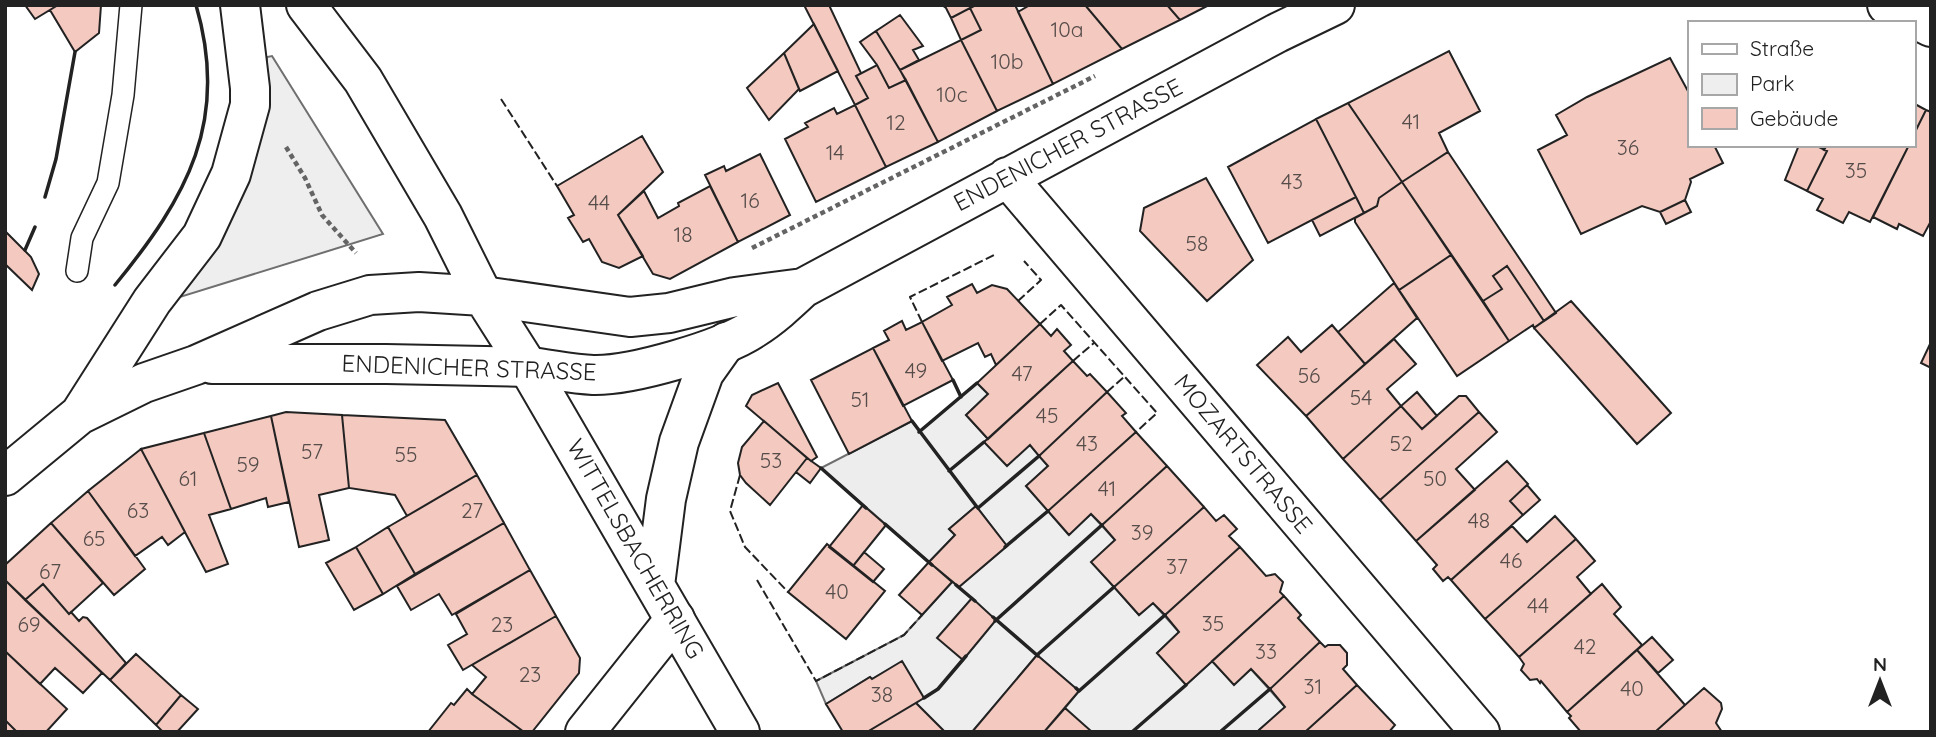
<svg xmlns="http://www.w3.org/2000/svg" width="1936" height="737" font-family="Quicksand,sans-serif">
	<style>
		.green { fill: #eee; stroke: #6f6f6f; stroke-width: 2 }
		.parking { fill: #ededed; stroke: #6f6f6f; stroke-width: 2 }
		.building { fill: #f3c9c0; stroke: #222; stroke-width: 2 }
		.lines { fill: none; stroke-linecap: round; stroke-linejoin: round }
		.lane-casing { stroke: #222; stroke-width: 24 }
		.street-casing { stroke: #222; stroke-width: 42 }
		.secondary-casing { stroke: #222; stroke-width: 42 }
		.primary-casing { stroke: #222; stroke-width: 42 }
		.path { stroke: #646464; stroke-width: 4.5; stroke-dasharray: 5 3.5; stroke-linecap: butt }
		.lane { stroke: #fff; stroke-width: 21 }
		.street { stroke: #fff; stroke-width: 38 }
		.secondary { stroke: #fff; stroke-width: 38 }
		.primary { stroke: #fff; stroke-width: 38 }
		.fence { stroke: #222; stroke-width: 2; stroke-dasharray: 9 3.5; stroke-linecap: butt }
		.wall { stroke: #222; stroke-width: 3.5 }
		.labels { text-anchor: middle; stroke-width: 5; stroke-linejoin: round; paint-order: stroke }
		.number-label { font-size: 21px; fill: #564c4a }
		.street-label { font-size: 24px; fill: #222; stroke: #fff }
	</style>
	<rect width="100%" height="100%" fill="#fff"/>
	<!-- green -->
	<path class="green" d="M272,56l111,178 -203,63 39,-54 45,-128 3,-58z
		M977,383l11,11 -22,21 22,24 -3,3 45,3 18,21 -22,20 42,48 23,-20 24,26 -23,22 47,53 14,-12 26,29 -22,21 30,31 25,-23 22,23 17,-15 34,38 -26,23 1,2h-170l-25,-24 14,-17 -42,-36 -65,77h-27l-29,-29 7,-5 -21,-36 -30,17 -2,-2 -44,27 -10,-23 88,-46 48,-53 7,5 48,-41 -88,-114z"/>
	<!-- parking -->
	<path class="parking" d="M912,421l64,85 -27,23 6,6 -26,27 -108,-94z"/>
	<!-- building -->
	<path class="building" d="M25,5h33l-23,14z
		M58,5h43l-2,28 -24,19 -25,-42z
		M804,5h25l32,68 -5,3 12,22 -13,7z
		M942,5h34l-25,13 -5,-10z
		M976,5h39l38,79 -56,27 -36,-71 20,-10 -11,-22z
		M1030,5h55l37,44 -69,35 -35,-72z
		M1085,5h82l13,15 -58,29z
		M1167,5h42l-29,15z
		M970,8l11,22 -20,10 -10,-22z
		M900,15l23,31 -10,4 6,10 -19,10 -24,-39z
		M814,24l24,47 -38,20 -16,-38z
		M876,31l30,49 -17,8 -12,-23 -17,-23z
		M961,40l36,71 -59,31 -38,-72z
		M1449,51l31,60 -41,22 9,19 -46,30 -54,-79z
		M784,53l15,36 -30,31 -22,-32z
		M1670,58l19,35v52h25l9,18 -33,16 1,3 -6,18 -25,12 -18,-6 -61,28 -43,-84 29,-15 -11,-20 31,-18z
		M877,65l12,23 17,-8 32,62 -52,25 -31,-62 13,-7 -12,-22z
		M1348,103l54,79 -23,16 -2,8 -13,7 -48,-94z
		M1913,103l13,7 -13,26z
		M855,105l31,62 -70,35 -31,-63 23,-12 -3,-4 29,-15 3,6z
		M1926,110l5,2v109l-8,15 -24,-12 -2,5 -24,-12 36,-72h4v-9z
		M1316,119l40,78 -88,46 -40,-76z
		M642,136l21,36 -45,43 25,41 -24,12 -17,-6 -13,-23 -6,3 -15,-24 6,-3 -17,-29z
		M1799,145h16l12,6 -20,40 -22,-11z
		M1827,145h82l-39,77 -21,-10 -6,11 -26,-13 6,-11 -16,-8 20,-40 -3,-1z
		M1448,152l108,161 -12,8 -37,-55 -14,10 9,13 -19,12 -81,-119z
		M760,154l30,61 -52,27 -33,-67 19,-9 2,5z
		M1206,178l47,82 -46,41 -67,-70 4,-23z
		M1402,182l49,73 -52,35 -44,-68v-4l22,-12 2,-8z
		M710,186l28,56 -68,37 -17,-5 -35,-59 26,-24 14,27 21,-12 -1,-3z
		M1356,197l8,16 -44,23 -8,-16z
		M1685,200l6,12 -25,12 -6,-12z
		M5,231l26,26 8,17 -7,16 -27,-26z
		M1451,255l58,86 -52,35 -58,-86z
		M1507,266l37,55 -10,7 -1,-3 -24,16 -26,-40 19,-12 -9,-13z
		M1394,283l23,35 -52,46 -27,-32z
		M972,284l5,9 15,-8 15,4 33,35 -44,41 -5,-11 -6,3 -7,-14 -36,18 -20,-39 30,-17 -5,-8z
		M1571,301l100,112 -34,31 -103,-116z
		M902,321l4,9 16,-8 31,58 -50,26 -30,-58 16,-8 -5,-9z
		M1040,324l11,12 6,-7 14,16 -7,6 9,10 -85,78 -22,-24 22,-21 -11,-11z
		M1332,325l33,39 -59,52 -49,-51 31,-28 13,15z
		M1394,339l22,25 -29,25 14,17 -58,53 -37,-43z
		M1931,342v26l-10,-5z
		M873,348l39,73 -63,33 -38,-74z
		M1073,361l14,15 3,-2 17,18 -68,64 -9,-11 -23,21 -23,-24z
		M778,383l39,74 -6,4 -65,-55 6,-11z
		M1107,392l19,21 -4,3 14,16 -88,79 -22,-25 22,-20 -9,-10z
		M1417,392l20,24 -15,13 -21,-23z
		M1459,396h7l13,16 -99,88 -37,-41 58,-53 21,23z
		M286,412l56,3 7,73 -30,7 10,45 -30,7 -28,-131z
		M1479,412l18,20 -41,37 19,21 -59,51 -36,-41z
		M342,415l103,5 32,55 -70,41 -12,-21 -46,-7z
		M271,416l18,86 -21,5 -2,-9 -35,11 -27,-76z
		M764,421l43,37 -37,47 -24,-22 -6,-8 -2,-12 4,-16z
		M1136,432l31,34 -65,59 -11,-11 -22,21 -21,-24z
		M204,433l27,76 -22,6 19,49 -22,8 -65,-123z
		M141,449l44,83 -17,13 -6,-8 -27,19 -47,-65z
		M807,458l14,10 -11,15 -14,-11z
		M1507,461l21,23 -18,17 13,14 -72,65 -3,-3 -5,4 -10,-12 4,-4 -21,-24z
		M1167,466l37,41 -90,80 -23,-25 24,-22 -13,-15z
		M477,475l27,48 -89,51 -27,-47z
		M1527,485l13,15 -17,15 -13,-14z
		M88,491l57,78 -31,26 -63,-72z
		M863,505l23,20 -33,41 -24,-19z
		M976,506l31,40 -48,41 -30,-25 26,-27 -6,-6z
		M1204,507l12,14 8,-6 13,14 -8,7 11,11 -75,68 -12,-12 -14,12 -25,-28z
		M1555,516l21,23 -91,80 -34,-39 61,-54 15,16z
		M51,523l52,60 -34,31 -26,-30 -18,16 -20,-20v-15z
		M504,523l26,47 -78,45 -13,-21 -28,16 -14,-24z
		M388,527l27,47 -32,20 -27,-47z
		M1576,539l19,22 -18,16 14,17 -72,63 -34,-38z
		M827,544l58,47 -39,48 -58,-47z
		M356,547l27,47 -29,16 -28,-47z
		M1240,547l26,29 9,-2 8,8 -3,10 4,4 -98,89 -29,-32 22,-21 -14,-17z
		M864,552l20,17 -11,13 -20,-16z
		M929,562l23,20 -30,33 -23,-20z
		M530,570l26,46 -93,54 -15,-25 19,-11 -11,-20z
		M5,580l97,93 -19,20 -28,-25 -15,16 -35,-33z
		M43,584l26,30 2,-2 8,9 4,-4 4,1 39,45 -16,17 -85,-80z
		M1602,584l19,23 -7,7 28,31 -75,67 -26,-31 -1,2 -3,-4 -7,1 -9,-10 3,-6 -5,-7z
		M1284,596l17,19 -3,3 22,24 -50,47 -19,-20 -17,16 -22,-24z
		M972,598l24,22 -33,40 -26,-22z
		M556,616l24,42 -1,15 -47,59h-8l-52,-38 14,-17 -14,-12z
		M1652,637l21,23 -15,13 -21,-23z
		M1320,642l5,5 3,-2h12l7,8v12l-4,4 14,16 -52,47h-45l-1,-2 26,-23 -15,-18z
		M1637,650l48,55 -30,27h-74l-12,-14 2,-2 -4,-4z
		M5,651l62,58 -21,23h-29l-12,-12z
		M136,654l45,41 -25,30 -46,-45z
		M1037,655l42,36 -35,41h-72z
		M902,661l22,37 -57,34h-24l-17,-28 44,-27 2,2z
		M1357,685l38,40 -6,7h-84z
		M1704,688l17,15 1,6 -6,14 6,9h-67z
		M467,689l5,5 52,38h-96l23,-29 3,2z
		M181,695l17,14 -21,23h-14l-7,-7z
		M916,703l29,29h-78z
		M1065,708l26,23 -1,1h-46z
		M5,720l12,12h-12z"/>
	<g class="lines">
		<!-- lane casing -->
		<g class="lane-casing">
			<path id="lane" d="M77,271l5,-33 26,-55 15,-88 8,-90"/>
		</g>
		<!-- street casing -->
		<g class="street-casing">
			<path id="street" d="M1887,5l44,22
				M1007,177l473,555
				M483,296l147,21 39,-4 66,-16 68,-9
				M528,367c21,2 43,7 65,8 38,1 128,-25 160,-46 19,-12 34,-26 50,-41l474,-255 58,-28
				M585,732l90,-113"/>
		</g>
		<!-- secondary casing -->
		<g class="secondary-casing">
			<path id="secondary" d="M528,367l212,365
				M655,585l11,-86 13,-57 25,-69 22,-31"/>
		</g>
		<!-- primary casing -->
		<g class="primary-casing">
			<path id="primary" d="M306,5l57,75 80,136 40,80 45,71
				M212,364h174l142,3
				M80,414l72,-113 50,-65 29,-62 19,-69v-17l-10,-83
				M5,476l74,-61 65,-32 52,-18 122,-54 52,-16 49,-3 64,4"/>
		</g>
		<!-- path -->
		<path class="path" d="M286,147l19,31 17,37 34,38
			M752,248l343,-172"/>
		<!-- lane -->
		<use href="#lane" class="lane"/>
		<!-- street -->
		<use href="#street" class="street"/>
		<!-- secondary -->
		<use href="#secondary" class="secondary"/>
		<!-- primary -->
		<use href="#primary" class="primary"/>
		<!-- fence -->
		<path class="fence" d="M501,99l56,87
			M1018,301l23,-21 -17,-19
			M922,322l-12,-25 86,-43
			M1040,324l21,-19 96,108 -21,19
			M1073,361l22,-19
			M1107,392l18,-16
			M740,475l-10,36 15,36 43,45
			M757,580l59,101 88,-46 18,-20"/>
		<!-- wall -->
		<path class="wall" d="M45,197l11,-38 19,-107
			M25,250l10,-23
			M115,285c72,-88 115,-164 81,-280
			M953,380l8,17
			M912,421l65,86
			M919,432l58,-49
			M821,468l45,40
			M949,471l35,-29
			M978,508l61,-52
			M885,524l47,41
			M1005,547l43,-36
			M956,585l19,16
			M993,617l45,39
			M995,621l107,-96
			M1037,655l77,-68
			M1076,688l3,3 86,-76
			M924,698l14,-9 28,-33
			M1132,732l54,-47
			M1220,732l50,-43"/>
	</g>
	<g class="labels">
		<!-- number labels -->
		<g class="number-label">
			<text x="1067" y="37">10a</text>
			<text x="1007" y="69">10b</text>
			<text x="952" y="102">10c</text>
			<text x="1411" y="129">41</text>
			<text x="896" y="130">12</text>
			<text x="1628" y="155">36</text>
			<text x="835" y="160">14</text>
			<text x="1856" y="178">35</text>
			<text x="1292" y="189">43</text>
			<text x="750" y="208">16</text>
			<text x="599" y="210">44</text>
			<text x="683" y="242">18</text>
			<text x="1197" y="251">58</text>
			<text x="916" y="378">49</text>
			<text x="1022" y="381">47</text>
			<text x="1309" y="383">56</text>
			<text x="1361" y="405">54</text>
			<text x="860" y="407">51</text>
			<text x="1047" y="423">45</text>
			<text x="1087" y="451">43</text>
			<text x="1401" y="451">52</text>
			<text x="312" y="459">57</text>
			<text x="406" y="462">55</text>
			<text x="771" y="468">53</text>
			<text x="248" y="472">59</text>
			<text x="188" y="486">61</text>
			<text x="1435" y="486">50</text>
			<text x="1107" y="496">41</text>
			<text x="138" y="518">63</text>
			<text x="472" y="518">27</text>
			<text x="1479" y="528">48</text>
			<text x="1142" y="540">39</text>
			<text x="94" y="546">65</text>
			<text x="1511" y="568">46</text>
			<text x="1177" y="574">37</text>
			<text x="50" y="579">67</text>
			<text x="837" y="599">40</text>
			<text x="1538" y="613">44</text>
			<text x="1213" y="631">35</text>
			<text x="29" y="632">69</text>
			<text x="502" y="632">23</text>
			<text x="1585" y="654">42</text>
			<text x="1266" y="659">33</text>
			<text x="530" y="682">23</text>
			<text x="1313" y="694">31</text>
			<text x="1632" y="696">40</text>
			<text x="882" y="702">38</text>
		</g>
		<!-- street labels -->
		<g class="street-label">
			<text transform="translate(1068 145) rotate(-28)" y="8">ENDENICHER STRASSE</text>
			<text transform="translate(469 368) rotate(2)" y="8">ENDENICHER STRASSE</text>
			<text transform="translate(1243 454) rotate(50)" y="8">MOZARTSTRASSE</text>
			<text transform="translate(635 549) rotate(60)" y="8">WITTELSBACHERRING</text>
		</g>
	</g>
	<!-- border -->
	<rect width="1936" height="737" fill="none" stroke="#222222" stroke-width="14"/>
	<!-- legend -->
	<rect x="1688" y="21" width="228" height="126" fill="#ffffff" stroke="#a7a7a7" stroke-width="2"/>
	<rect x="1702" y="44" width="35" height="10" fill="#ffffff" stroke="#a7a7a7" stroke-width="2"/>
	<text x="1750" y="56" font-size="21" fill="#222222">Straße</text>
	<rect x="1702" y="74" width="35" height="21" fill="#eeeeee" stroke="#a7a7a7" stroke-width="2"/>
	<text x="1750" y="91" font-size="21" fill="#222222">Park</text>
	<rect x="1702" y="108" width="35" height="21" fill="#f3c9c0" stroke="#a7a7a7" stroke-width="2"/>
	<text x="1750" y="126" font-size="21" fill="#222222">Gebäude</text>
	<!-- north arrow -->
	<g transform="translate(1880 681)" stroke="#ffffff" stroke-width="5" paint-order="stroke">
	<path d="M0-5L12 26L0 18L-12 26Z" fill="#222222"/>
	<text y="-10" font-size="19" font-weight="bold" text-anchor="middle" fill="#222222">N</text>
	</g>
</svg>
